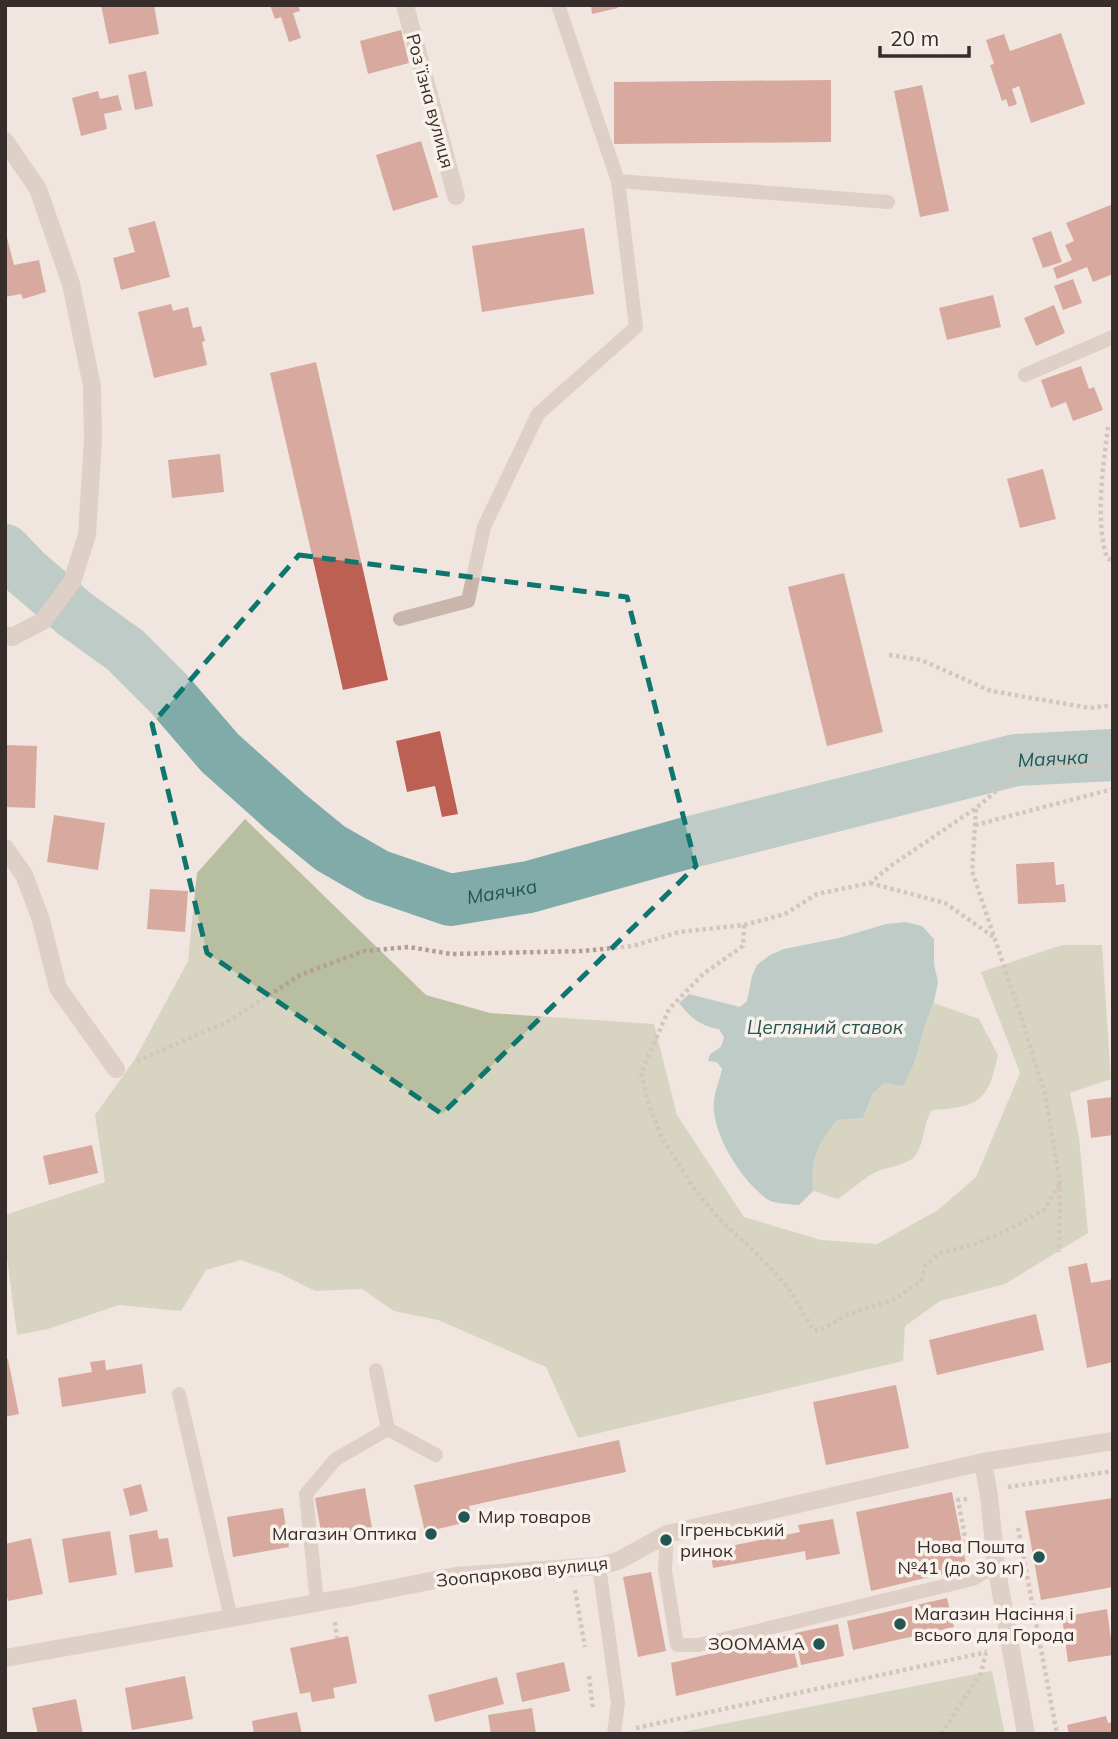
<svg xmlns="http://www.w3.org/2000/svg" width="1118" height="1739" font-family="Mulish,sans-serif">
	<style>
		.green { fill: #b8bfa0 }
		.water { fill: #80aba8 }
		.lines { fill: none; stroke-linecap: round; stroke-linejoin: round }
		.river { stroke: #80aba8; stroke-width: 52 }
		.building { fill: #bb6052 }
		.path { stroke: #b49f96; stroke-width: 4.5; stroke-dasharray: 3.5 3.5; stroke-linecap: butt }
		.service { stroke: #c8b5ac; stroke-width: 14 }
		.minor { stroke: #c8b5ac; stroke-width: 18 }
		.marked { fill: none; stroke: #0f766e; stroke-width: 5; stroke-dasharray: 14 9; stroke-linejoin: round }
		.poi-dot { fill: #235552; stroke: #f9f1eb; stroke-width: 2.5 }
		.labels { text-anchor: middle; stroke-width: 7; stroke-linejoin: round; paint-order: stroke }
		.street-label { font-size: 18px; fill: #372d2a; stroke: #f9f1eb }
		.poi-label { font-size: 18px; fill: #372d2a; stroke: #f9f1eb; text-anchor: start }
		.water-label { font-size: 19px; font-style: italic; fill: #235552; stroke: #f9f1eb }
	</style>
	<rect width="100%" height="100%" fill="#f1e6df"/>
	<!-- green -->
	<path class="green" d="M245,819l181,176 64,18 164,11 23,91 67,102 77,23 56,4 61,-34 38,-33 44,-104 -39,-101 81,-27h40l9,134 -41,14 9,44 9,96 -83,51 -65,17 -35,25 -2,35 -325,77 -32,-71 -108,-47 -44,-9 -32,-22 -47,2 -34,-17 -40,-14 -35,10 -25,41 -62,-6 -71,24 -31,6 -12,-93v-27l100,-33 -10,-67 40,-56 53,-98 9,-88z
		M934,1003l45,16 19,36c-10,46 -18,52 -66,55 -9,13 -7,33 -17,46 -10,11 -29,10 -41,17 -13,7 -24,18 -36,26l-25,-8c-2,-35 2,-44 24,-71l26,-2 10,-25 12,-10 41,-61z
		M992,1671l13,63h-333l309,-61z"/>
	<!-- water -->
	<path class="water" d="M905,922l17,4 12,13v25l4,18 -4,20 -8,20 -12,41 -11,23 -18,-3 -12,10 -10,25 -26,2c-21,26 -26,38 -24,71l-14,14c-10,-1 -25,-1 -32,-6 -24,-17 -50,-58 -53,-87 -2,-16 5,-28 8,-43l-5,-7 -9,-1 2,-7 11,-7 3,-10 -5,-8c-18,-2 -30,-13 -40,-26l10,-9 51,13 7,-6 5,-25 5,-11 13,-10 14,-6 55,-11 47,-14z"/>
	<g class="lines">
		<!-- river -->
		<path class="river" id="s1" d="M5,550l21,22 49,42 50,36 45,45 50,58 66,59 44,36 47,27 73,25 79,-13 154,-43 333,-84 97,-5"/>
	</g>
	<!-- building -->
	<path class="building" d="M101,5h53l5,29 -50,10z
		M270,5h28l2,6 -7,2 8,25 -12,4 -8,-25 -6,2z
		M591,5h26l1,3 -26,6z
		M401,30l8,33 -41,11 -8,-33z
		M1061,33l24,71 -54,19 -12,-37 -7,3 5,15 -8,3 -3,-8 -4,2 -12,-36 4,-1 -8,-24 18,-6 6,17z
		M146,71l7,35 -18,4 -7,-35z
		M831,80v62l-217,2v-62z
		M922,85l27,126 -29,6 -26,-126z
		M98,91l2,8 18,-4 4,15 -18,4 3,15 -26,7 -9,-38z
		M421,141l17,56 -45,14 -17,-56z
		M1113,204v70l-20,8 -6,-15 -30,12 -4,-11 19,-8 -7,-15 9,-4 -8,-18z
		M155,221l15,56 -49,13 -8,-32 22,-6 -7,-24z
		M584,228l10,66 -112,18 -10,-66z
		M5,230l9,35 25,-5 7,32 -23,7 -2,-5 -16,3z
		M1051,231l11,31 -19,6 -11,-30z
		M1073,279l9,24 -19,7 -9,-24z
		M993,295l8,32 -54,13 -8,-32z
		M171,304l2,7 15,-4 5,21 8,-2 4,15 -3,1 5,23 -53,13 -16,-66z
		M1054,305l11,28 -29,13 -12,-28z
		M316,362l72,318 -45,10 -73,-317z
		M1081,366l8,23 5,-2 9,23 -30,11 -7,-19 -15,6 -10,-28z
		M220,454l4,38 -52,6 -4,-38z
		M1043,469l13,50 -36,9 -13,-49z
		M844,573l39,159 -56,14 -39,-159z
		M440,731l18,83 -16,3 -7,-31 -28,6 -11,-51z
		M5,745l32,1 -2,62 -30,-1z
		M54,815l51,8 -7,47 -51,-8z
		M1054,862l2,23 8,-1 2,18 -48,2 -2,-40z
		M150,889l38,2 -3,41 -38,-3z
		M1113,1097v38l-22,3 -4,-38z
		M92,1145l6,28 -49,12 -6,-29z
		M1087,1263l4,20 22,-4v83l-26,6 -19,-101z
		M1036,1314l8,36 -107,25 -8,-35z
		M8,1359l11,55 -14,3v-57z
		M105,1360l1,10 36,-6 4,29 -84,14 -4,-29 34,-6 -2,-10z
		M896,1385l13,63 -83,17 -13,-63z
		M619,1440l7,32 -157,34 3,15 -47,11 -11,-47z
		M141,1484l7,27 -18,5 -7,-27z
		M365,1488l7,40 -50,9 -7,-39z
		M952,1492l15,76 -96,23 -15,-79z
		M1113,1498v89l-72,13 -16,-89z
		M283,1508l6,39 -56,10 -6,-40z
		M833,1519l7,35 -34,6 -1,-9 -92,17 -3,-18 90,-18 -2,-7z
		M157,1530l2,9 9,-1 5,29 -38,6 -6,-38z
		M110,1531l7,44 -48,8 -7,-44z
		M31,1538l12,56 -35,7 -3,-13v-44z
		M651,1572l15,79 -28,6 -15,-80z
		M947,1598l7,29 -101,23 -6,-29z
		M1107,1609l6,46 -45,7 -6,-45z
		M838,1624l6,32 -43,9 -6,-32z
		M790,1635l8,32 -122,29 -5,-33z
		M348,1636l9,47 -24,5 2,10 -23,4 -2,-10 -10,2 -10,-46z
		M564,1662l6,29 -48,11 -6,-29z
		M185,1676l8,43 -61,11 -7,-42z
		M497,1677l7,27 -69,18 -7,-27z
		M76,1699l7,35h-45l-6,-26z
		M532,1708l4,26h-45l-3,-19z
		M297,1712l5,22h-48l-2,-13z
		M1106,1716l2,7 5,-1v12h-44l-2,-9z"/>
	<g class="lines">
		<!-- path -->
		<path class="path" d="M1108,427c-5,40 -13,93 -1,131l6,3
			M889,655l32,5 70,31 99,17 23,-3
			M976,809l-4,62 48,143 25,80 15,89 -1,69
			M975,825l138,-36
			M870,883l75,20 50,35
			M744,925l-1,21 -40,28 -34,35 -28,64 8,32 13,33 31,49 26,32 33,30 35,37 26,44h8l26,-15 48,-16 26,-18 4,-15 15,-13 35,-9 29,-12 40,-22 16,-27
			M137,1061l92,-40 71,-46 64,-24 45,-4 42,7 132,-3 50,-5 46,-14 65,-7 41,-11 32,-20 53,-11 22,-18 84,-57 42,-35 38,-7h51l6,4
			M1008,1487l105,-16
			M967,1499l-9,1 11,59
			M1018,1528l39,206
			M575,1590l10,57
			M335,1622l2,16
			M589,1676l4,33
			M636,1728l351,-76
			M941,1734l40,-61 5,-20"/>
		<!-- service -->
		<path class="service" d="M558,5l60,176 270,21
			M1025,375l88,-38
			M400,619l68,-18 16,-74 54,-113 98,-87 -18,-146
			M376,1370l12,59
			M179,1394l52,224
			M667,1534l-2,36 12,75h22l274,-66 23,-14
			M599,1566l19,137 -4,31
			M317,1603l-11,-109 30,-35 52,-30 48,26"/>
		<!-- minor -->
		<path class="minor" d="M405,5l51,191
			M5,141l33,48 33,95 21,102 1,53 -6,96 -15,47 -29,39 -31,16 -7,-2
			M5,848l19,27 16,42 18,71 58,81
			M983,1462l6,34 7,69 30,169
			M5,1658l345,-61 105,-21 144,-10 19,-5 49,-27 316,-72 130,-21"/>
	</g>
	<!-- marked area -->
	<path d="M0 0H1118V1739H0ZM299,555l328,42 69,269 -254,248 -235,-161 -55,-229z" fill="#f1e6df" fill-opacity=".55" fill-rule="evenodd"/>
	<path class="marked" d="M299,555l328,42 69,269 -254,248 -235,-161 -55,-229z"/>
	<!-- markers -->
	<g class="poi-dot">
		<circle cx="464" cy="1517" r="7"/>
		<circle cx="431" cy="1534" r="7"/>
		<circle cx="666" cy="1540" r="7"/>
		<circle cx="1039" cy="1557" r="7"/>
		<circle cx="900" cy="1624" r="7"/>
		<circle cx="819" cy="1644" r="7"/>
	</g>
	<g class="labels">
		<!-- street labels -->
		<g class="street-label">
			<text transform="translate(430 101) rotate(75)" y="6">Розʼїзна вулиця</text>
			<text transform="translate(522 1572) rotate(-6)" y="6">Зоопаркова вулиця</text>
		</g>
		<!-- poi labels -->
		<g class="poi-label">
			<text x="478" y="1523">Мир товаров</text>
			<text x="680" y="1536">Ігреньський<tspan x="680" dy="21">ринок</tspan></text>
			<text x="417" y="1540" text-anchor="end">Магазин Оптика</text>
			<text x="1025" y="1553" text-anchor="end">Нова Пошта<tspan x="1025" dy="21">№41 (до 30 кг)</tspan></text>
			<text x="914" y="1620">Магазин Насіння і<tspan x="914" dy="21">всього для Города</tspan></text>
			<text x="805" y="1650" text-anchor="end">ЗООМАМА</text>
		</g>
		<!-- water labels -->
		<g class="water-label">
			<text dy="7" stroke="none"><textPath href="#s1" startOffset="1194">Маячка</textPath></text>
			<text dy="7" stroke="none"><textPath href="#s1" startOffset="626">Маячка</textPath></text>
			<text x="825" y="1034">Цегляний ставок</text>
		</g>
	</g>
	<!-- border -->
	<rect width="1118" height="1739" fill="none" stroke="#372d2a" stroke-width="14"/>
	<!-- scale -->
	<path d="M880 46v10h89v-10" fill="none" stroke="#372d2a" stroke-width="3.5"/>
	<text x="890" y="46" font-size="21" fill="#372d2a" stroke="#f9f1eb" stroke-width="5" paint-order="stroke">20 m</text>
</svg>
